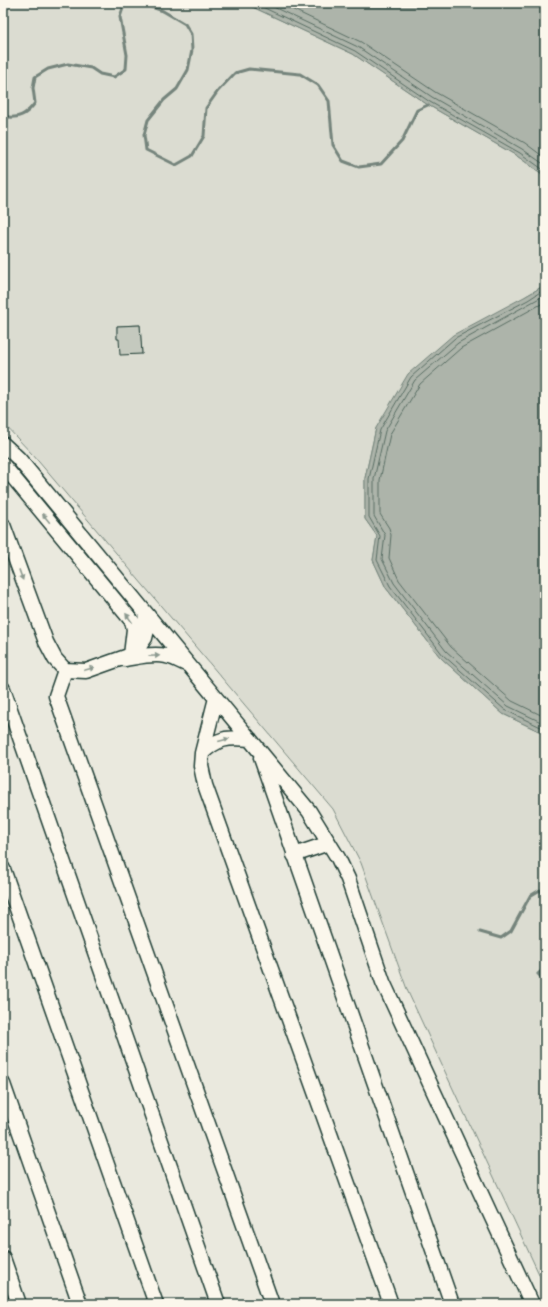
<svg xmlns="http://www.w3.org/2000/svg" width="548" height="1307" font-family="Delius,sans-serif">
	<style>
		.built { fill: #eae9de }
		.green { fill: #dbdcd1; stroke: #7d8c82; fill-rule: evenodd }
		.water { fill: #adb4aa; stroke: #74847b }
		.lines { fill: none; stroke-linecap: round; stroke-linejoin: round }
		.shore { stroke: #586d63; stroke-width: 1 }
		.stream { stroke: #74847b; stroke-width: 3 }
		.building { fill: #c4c9be; stroke: #1f3d34 }
		.minor-casing { stroke: #1f3d34; stroke-width: 17 }
		.minor { stroke: #fbf7ec; stroke-width: 14 }
		.oneway { fill: #8d9a90 }
	</style>
	<rect width="100%" height="100%" fill="#fbf7ec"/>
	<filter id="ink" filterUnits="userSpaceOnUse"><feTurbulence type="fractalNoise" baseFrequency=".025" numOctaves="2"/><feDisplacementMap in="SourceGraphic" scale="8" xChannelSelector="R" yChannelSelector="G"/><feConvolveMatrix kernelMatrix="1 2 1 2 8 2 1 2 1" color-interpolation-filters="sRGB"/></filter>
	<g filter="url(#ink)">
		<!-- built -->
		<path class="built" d="M3,423l30,32 300,354 28,54 47,129 137,295v17h-542z"/>
		<!-- green -->
		<path class="green" d="M3,3h241l109,51 75,51 89,51 28,20v109l-19,11 -150,132 -11,50v41l12,17 -4,24 13,28 54,69 63,57 42,20v553l-137,-295 -47,-129 -28,-54 -300,-354 -30,-32zM140,325l2,29 -23,-15 -2,-1v-12z"/>
		<!-- water -->
		<path class="water" d="M244,3h301v173l-28,-20 -89,-51 -75,-51z
			M545,285v449l-42,-20 -63,-57 -54,-69 -13,-28 4,-24 -12,-17v-41l11,-50 32,-54 45,-39 73,-39z"/>
		<g class="lines">
			<!-- shore -->
			<path class="shore" d="M254,3l101,48 75,51 90,51 25,18
				M265,3l93,44 74,50 90,52 23,16
				M279,3l82,39 74,50 90,51 20,15
				M545,289l-17,11 -73,38 -44,39 -31,53 -11,49v38l11,19 -3,24 13,26 53,69 62,55 40,19
				M545,295l-87,48 -43,37 -30,51 -11,48v37l11,19 -3,24 12,24 52,68 62,55 37,18
				M545,302l-84,46 -41,36 -30,50 -10,46v34l9,14 2,7 -2,23 10,22 52,67 61,54 33,16"/>
			<!-- stream -->
			<path class="stream" d="M3,116c15,4 24,-2 32,-13l-2,-15 2,-11 13,-8 20,-5 23,4 9,6 14,3 12,-8 1,-14 -7,-38 4,-12 19,-1 20,7 22,13 6,10 1,16 -4,20 -11,19 -13,11 -16,20 -4,15 2,15 30,15 16,-9 12,-20 2,-28 12,-17 17,-18 14,-4 51,5 18,11 11,16 4,44 10,16 16,6 22,-3 21,-23 15,-31 11,-5
				M480,932l21,6 10,-7 19,-35 10,-6 5,7
				M545,968l-7,6 5,5v7l2,2"/>
		</g>
		<!-- building -->
		<path class="building" d="M140,325l2,29 -22,1 -1,-16h-2v-13z"/>
		<g class="lines">
			<!-- minor casing -->
			<g class="minor-casing">
				<path id="minor" d="M3,444l15,14 291,353 29,47 10,21 35,103 149,322
					M3,465l129,156 2,8 -3,26
					M3,525l43,117 9,17 10,11 21,1 45,-16 7,-7 7,-10 2,-8 -2,-18
					M125,659c13,-2 28,-6 41,-3 7,1 14,5 20,8
					M65,670l-9,26 216,608
					M3,689l215,615
					M216,698l-14,55 -1,13 4,19 186,519
					M202,753c16,-15 25,-16 48,-14
					M261,758l191,546
					M294,855l35,-12
					M3,869l153,435
					M3,1084l77,220
					M3,1258l16,46"/>
			</g>
			<!-- minor -->
			<use href="#minor" class="minor"/>
		</g>
		<!-- one-way arrows -->
		<defs><path id="oneway-solid" d="M-6-.8H1V-3.2L6.5 0L1 3.2V.8H-6Z"/></defs>
		<g class="oneway">
			<use href="#oneway-solid" transform="translate(46 518) rotate(-129)"/>
			<use href="#oneway-solid" transform="translate(21 575) rotate(70)"/>
			<use href="#oneway-solid" transform="translate(129 618) rotate(-126)"/>
			<use href="#oneway-solid" transform="translate(154 656) rotate(-3)"/>
			<use href="#oneway-solid" transform="translate(89 669) rotate(-15)"/>
			<use href="#oneway-solid" transform="translate(224 740) rotate(-15)"/>
		</g>
	</g>
	<!-- margin -->
	<rect width="548" height="1307" fill="none" stroke="#fbf7ec" stroke-width="16"/>
	<rect x="8" y="8" width="532" height="1291" fill="none" stroke="#1f3d34" stroke-width="1.5" filter="url(#ink)"/>
</svg>
